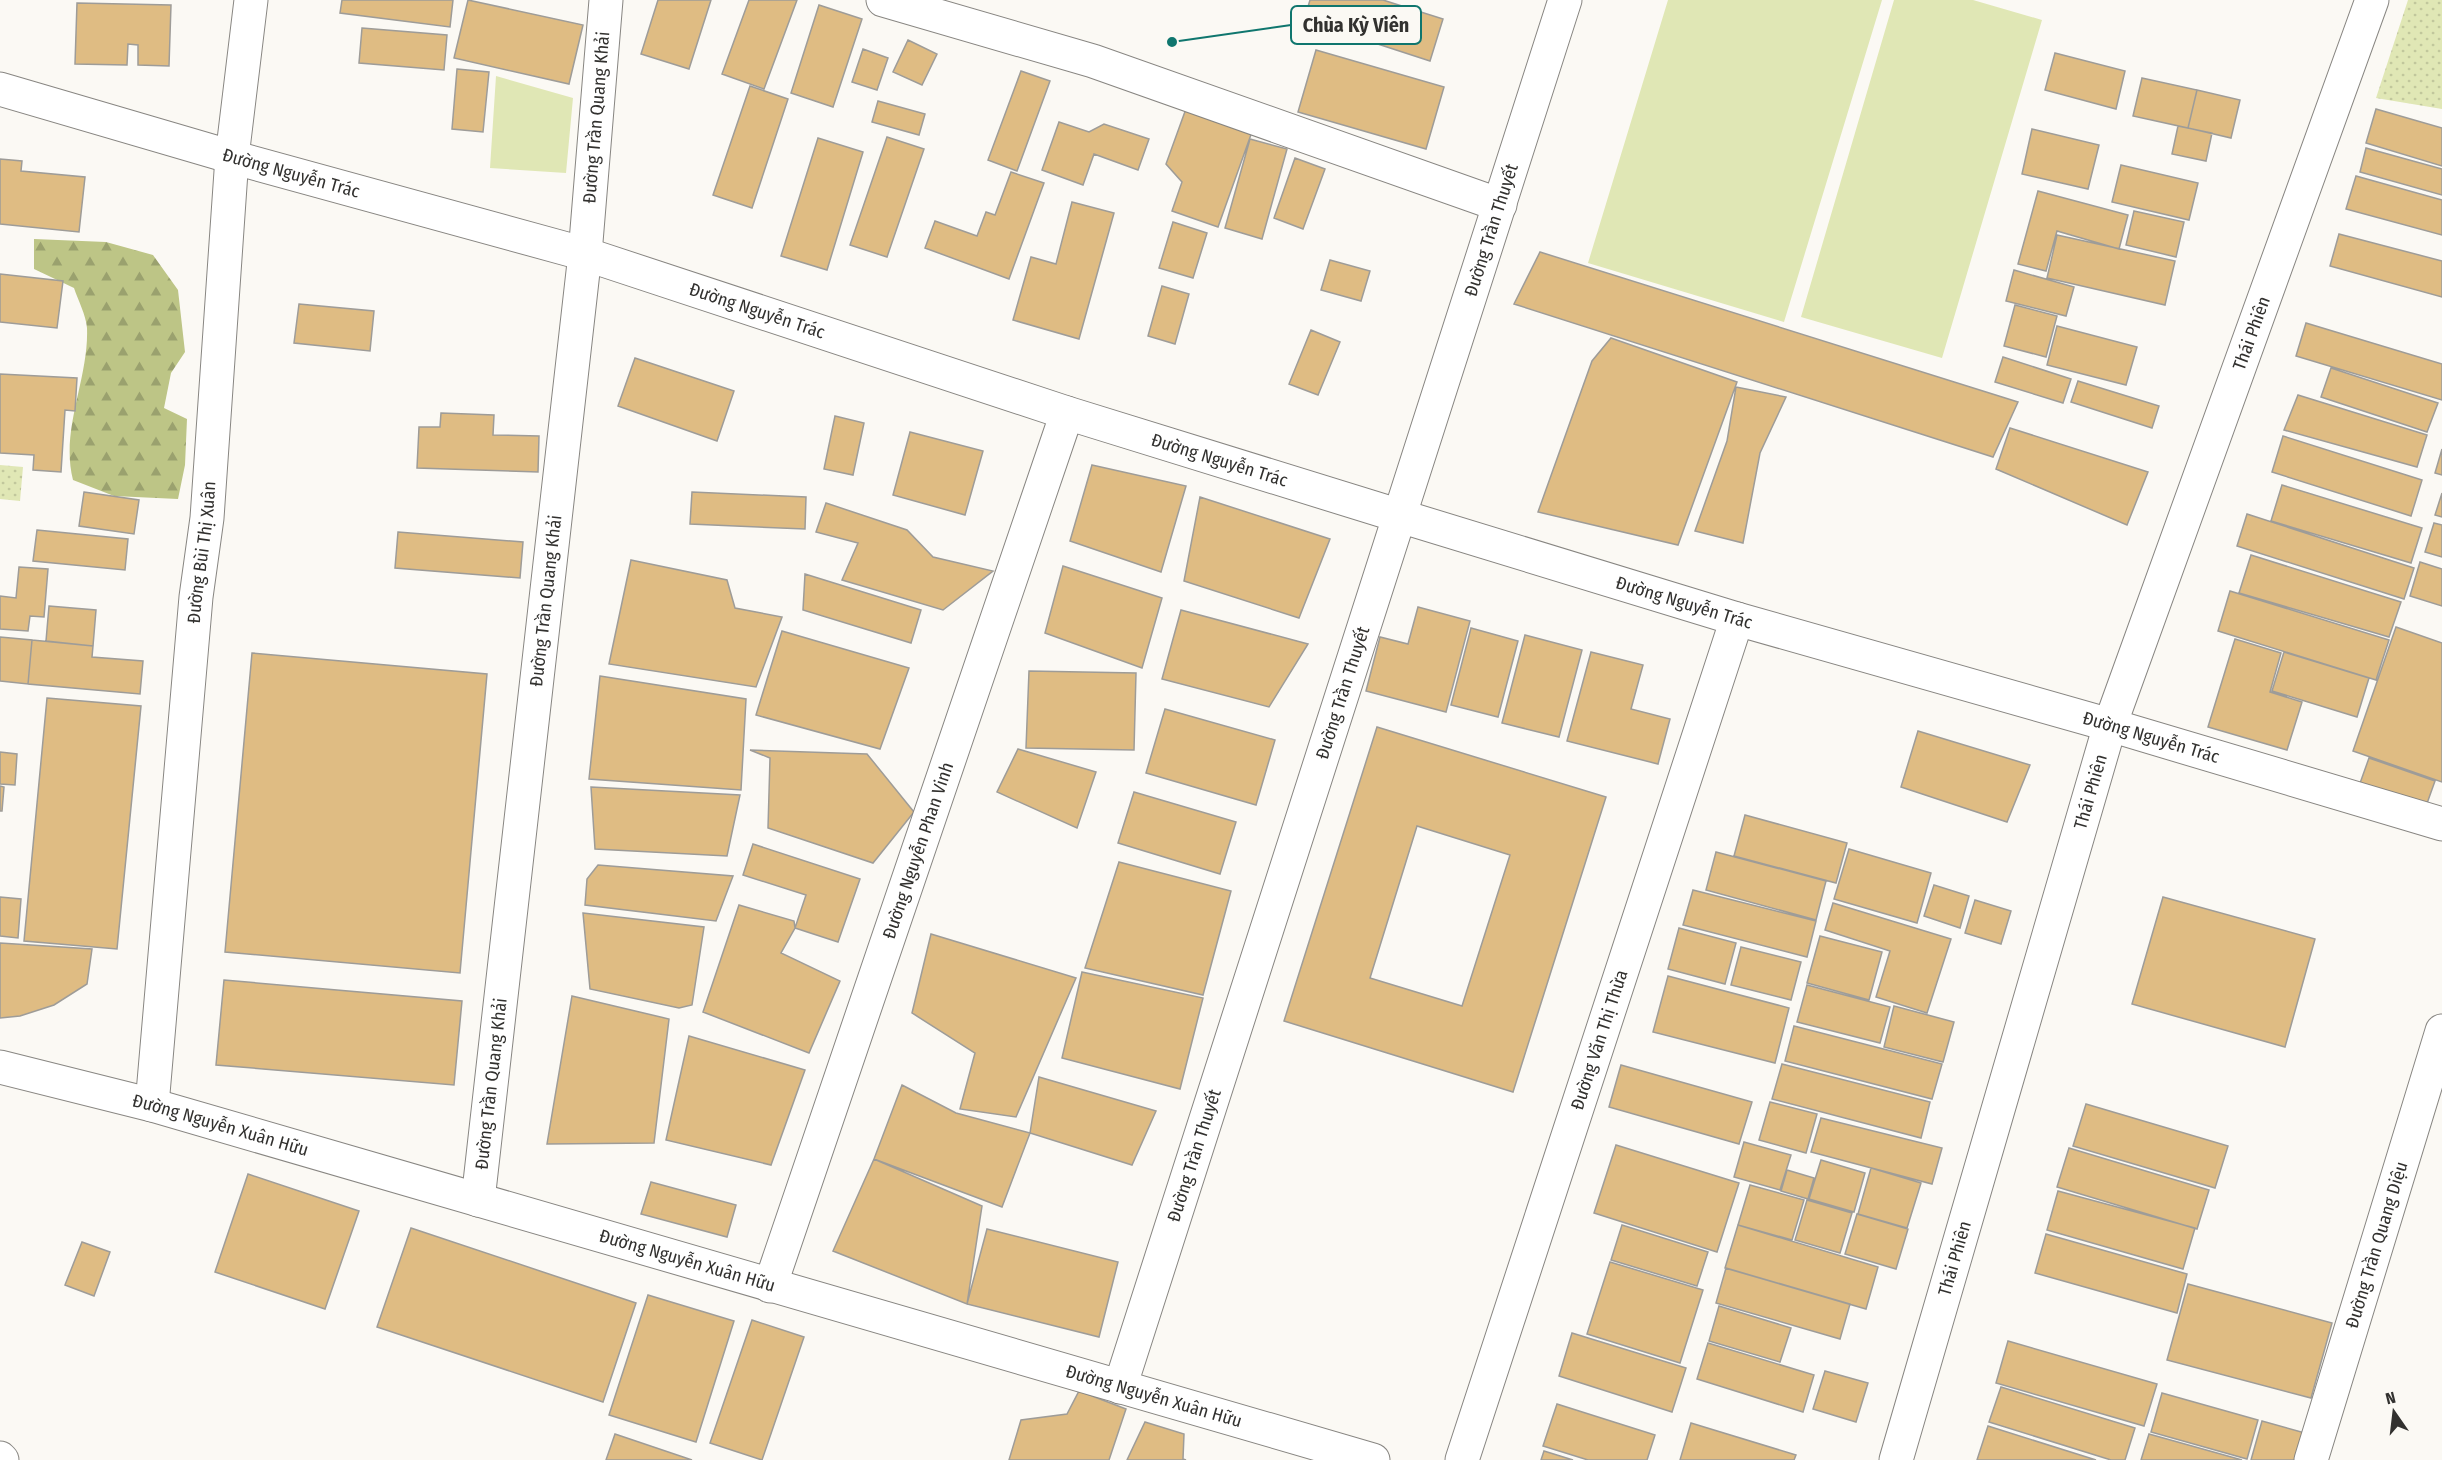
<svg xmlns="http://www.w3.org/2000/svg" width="2442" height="1460" font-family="'Fira Sans Condensed',sans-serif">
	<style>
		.grass { fill: url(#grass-dots) }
		.forest { fill: url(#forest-firs) }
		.garden { fill: #e0e7b5 }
		.building { fill: #dfbc83; stroke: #9e9c98; stroke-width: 1.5; fill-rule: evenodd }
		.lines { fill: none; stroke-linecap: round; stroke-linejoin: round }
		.street-casing { stroke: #888682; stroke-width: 35 }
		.secondary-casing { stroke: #888682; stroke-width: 35 }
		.street { stroke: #fff; stroke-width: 33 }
		.secondary { stroke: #fff; stroke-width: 33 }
		.labels { text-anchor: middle; stroke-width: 6; stroke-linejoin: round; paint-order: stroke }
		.street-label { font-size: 18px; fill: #32312f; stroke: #fbf9f4 }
		.leader { fill: none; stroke: #0f766e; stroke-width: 2 }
		.callout-dot { fill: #0f766e; stroke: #fbf9f4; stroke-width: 2 }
		.callout { fill: #fbf9f4; stroke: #0f766e; stroke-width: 2 }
		.callout-label { font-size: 20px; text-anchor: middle; font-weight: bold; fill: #32312f }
	</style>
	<defs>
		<pattern id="grass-dots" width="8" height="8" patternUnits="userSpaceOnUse" patternTransform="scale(1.5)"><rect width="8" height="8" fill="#e0e7b5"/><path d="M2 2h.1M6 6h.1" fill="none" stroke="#c1c79c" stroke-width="1.8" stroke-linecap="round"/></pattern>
		<pattern id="forest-firs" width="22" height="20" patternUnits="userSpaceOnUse" patternTransform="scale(1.5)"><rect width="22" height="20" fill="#bdc586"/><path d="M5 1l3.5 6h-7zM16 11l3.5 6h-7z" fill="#9aa16e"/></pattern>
	</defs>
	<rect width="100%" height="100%" fill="#fbf9f4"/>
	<!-- grass -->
	<path class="grass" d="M2408,0h34v109l-66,-11z
		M0,465l23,2 -3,34 -20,-2z"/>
	<!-- forest -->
	<path class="forest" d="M34,239l72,3 47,13 25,35 7,62 -14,21 -7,35 23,11 -2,46 -7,34 -64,-3 -41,-16c-13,-51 16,-101 14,-152 -1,-13 -9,-28 -13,-40l-40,-19z"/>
	<!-- garden -->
	<path class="garden" d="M1668,0h214l-98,322 -196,-59z
		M1894,0h79l69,20 -100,338 -141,-41z
		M496,76l77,22 -7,75 -76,-5z"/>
	<!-- building -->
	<path class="building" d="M342,0h111l-3,27 -110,-14z
		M468,0l115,25 -14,59 -115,-26z
		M658,0h53l-22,69 -48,-15z
		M749,0h48l-33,89 -42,-15z
		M1310,0h73l60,19 -13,42 -126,-41z
		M77,3l94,2 -2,61 -31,-1v-20l-10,-1 -1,21 -52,-1z
		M819,5l43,14 -29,88 -42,-14z
		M362,28l85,7 -3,35 -85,-7z
		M908,40l29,14 -15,31 -29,-13z
		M863,49l25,9 -11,32 -25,-8z
		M1316,50l128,37 -18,62 -128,-37z
		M2055,53l70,18 -9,38 -71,-19z
		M457,69l32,3 -6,60 -31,-3z
		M1021,71l29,10 -33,90 -29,-11z
		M2142,78l55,12 -9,38 -55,-12z
		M750,86l38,13 -36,109 -39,-13z
		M2197,90l43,10 -9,38 -43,-10z
		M878,101l47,13 -6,21 -47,-13z
		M1187,106l66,23 -35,98 -46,-16 10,-29 -16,-18z
		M2376,109l66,19v38l-76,-23z
		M1059,122l30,10 15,-8 45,15 -11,31 -44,-16 -11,31 -41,-15z
		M2178,126l34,7 -6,28 -34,-7z
		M2032,129l67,16 -11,44 -66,-15z
		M887,137l37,12 -37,108 -37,-12z
		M818,138l45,14 -36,118 -46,-14z
		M1250,139l37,10 -25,90 -37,-11z
		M2366,148l76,21v26l-82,-23z
		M1295,158l30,11 -22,60 -29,-11z
		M0,159l22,2 -1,10 64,6 -6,55 -79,-8z
		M2121,165l77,18 -9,37 -77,-18z
		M1011,172l33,11 -35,96 -84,-31 10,-27 42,15 9,-24 9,3z
		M2356,176l86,24v35l-96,-26z
		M2038,191l90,24 -9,34 -62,-18 -11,40 -28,-7z
		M1072,202l42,11 -35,126 -66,-19 18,-63 25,7z
		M2134,211l50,11 -8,35 -50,-12z
		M1173,222l34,11 -14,45 -34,-10z
		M2339,234l103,27v36l-112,-31z
		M2057,235l118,26 -10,44 -118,-27z
		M1540,252l478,150 -25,55 -479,-153z
		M1330,260l40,11 -9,30 -40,-11z
		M2014,270l60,17 -8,29 -60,-15z
		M0,274l63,7 -6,47 -57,-6z
		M1162,286l27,8 -14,50 -27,-8z
		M299,304l75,7 -4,40 -76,-8z
		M2015,305l42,11 -11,41 -42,-11z
		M2306,323l136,41v36l-146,-44z
		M2057,326l80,21 -11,38 -79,-20z
		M1311,330l29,12 -22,53 -29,-11z
		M1611,338l126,44 -59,163 -140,-33 54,-151z
		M2003,357l68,22 -8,24 -68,-21z
		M635,358l99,33 -17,50 -99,-35z
		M2331,368l107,35 -11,29 -106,-35z
		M0,374l77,4 -2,33 -10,-1 -4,62 -28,-2 1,-15 -34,-2z
		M2078,381l81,25 -7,22 -81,-26z
		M1736,387l50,10 -26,56 -17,90 -48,-12 32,-90z
		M2298,395l129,40 -10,32 -133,-37z
		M441,413l53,2 -1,20 46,1 -1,36 -121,-4 2,-41h21z
		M835,416l29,7 -11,52 -29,-6z
		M2010,428l138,44 -21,53 -131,-56z
		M910,432l73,19 -18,64 -72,-20z
		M2283,436l139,44 -11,36 -139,-44z
		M2442,449v26l-7,-2z
		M1092,465l94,21 -25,86 -91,-31z
		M2282,485l140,43 -11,35 -140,-42z
		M84,492l55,8 -5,34 -55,-8z
		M692,492l114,5 -1,32 -115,-5z
		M2442,493v24l-7,-2z
		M1200,497l130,42 -31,79 -115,-37z
		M826,503l81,27 26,27 60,14 -50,39 -101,-30 16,-37 -42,-11z
		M2247,514l167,54 -10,31 -167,-53z
		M2434,523l8,2v32l-17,-5z
		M37,530l91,9 -3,31 -92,-9z
		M398,532l125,10 -3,36 -125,-10z
		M2251,555l150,47 -12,35 -150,-44z
		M631,560l96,20 8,28 47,9 -26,70 -147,-23z
		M2420,562l22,7v37l-32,-10z
		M1063,566l99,32 -20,70 -97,-35z
		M19,567l29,2 -4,48 -14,-1 -2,15 -28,-2v-33l16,2z
		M805,574l116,36 -10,33 -108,-33z
		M2230,591l159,49 -13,40 -158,-49z
		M49,606l47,4 -3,36 -47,-5z
		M1418,607l52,14 -24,91 -80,-21 14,-54 28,7z
		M1181,610l127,34 -39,63 -107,-28z
		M2396,627l46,16v139l-89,-31z
		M1471,628l47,13 -20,76 -47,-12z
		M782,631l127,37 -29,81 -124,-34z
		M1525,635l57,15 -23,87 -57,-14z
		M0,637l32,3 -4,44 -28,-3z
		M2235,639l46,14 -11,39 32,10 -15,48 -79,-23z
		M32,640l61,6 -1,11 51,4 -3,33 -112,-10z
		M1591,652l52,13 -12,44 39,10 -12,45 -91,-23z
		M2284,652l85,26 -12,39 -85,-26z
		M252,653l235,21 -27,299 -235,-21z
		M1029,671l107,2 -2,77 -108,-2z
		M600,676l146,23 -5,91 -152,-11z
		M47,698l94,8 -24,243 -93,-8z
		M1165,709l110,31 -19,65 -110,-32z
		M1377,727l229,70 -93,295 -229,-71zM1417,826l93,29 -48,151 -92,-28z
		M1918,731l112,34 -23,57 -106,-35z
		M1018,749l78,23 -19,56 -80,-36z
		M750,750l117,4 47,58 -41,51 -105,-35 2,-70z
		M0,752l17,2 -2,31 -15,-1z
		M2369,758l66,23 -10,28 -66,-23z
		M0,786l4,1 -2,24h-2z
		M591,787l149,8 -13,61 -132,-7z
		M1134,792l102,30 -16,52 -102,-31z
		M1745,815l102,28 -11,40 -102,-27z
		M753,844l107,35 -22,63 -43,-14 11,-33 -63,-20z
		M1849,849l82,24 -14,50 -83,-24z
		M1716,852l110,29 -10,39 -110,-30z
		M1119,862l112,29 -28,104 -118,-27z
		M598,865l135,11 -17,45 -131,-16 2,-26z
		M1934,885l35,11 -9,32 -36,-12z
		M1693,890l123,31 -9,36 -124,-32z
		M0,897l21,2 -3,39 -18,-2z
		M2163,897l152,42 -30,108 -153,-43z
		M1975,900l36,11 -10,33 -36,-11z
		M1833,903l118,36 -24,74 -51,-16 14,-46 -65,-21z
		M739,905l55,16 1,7 -14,25 59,28 -31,72 -106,-41z
		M583,913l121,14 -12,78 -13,3 -89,-19z
		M1679,928l57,15 -11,41 -57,-15z
		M931,934l145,44 -60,139 -56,-8 15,-56 -63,-40z
		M1820,936l62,16 -13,48 -62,-17z
		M0,943l92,6 -5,35 -33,21 -34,11 -20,2z
		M1741,947l60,15 -10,38 -60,-15z
		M1082,972l121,26 -23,91 -118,-31z
		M1668,976l121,32 -14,55 -122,-31z
		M224,980l238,21 -8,84 -238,-20z
		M1807,985l83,22 -10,36 -83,-21z
		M572,996l97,23 -15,124 -107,1z
		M1894,1006l60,16 -11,40 -59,-15z
		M1794,1026l148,38 -10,35 -147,-38z
		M689,1036l116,34 -34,95 -105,-25z
		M1782,1064l148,38 -9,36 -149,-39z
		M1621,1065l131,37 -13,42 -130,-37z
		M1039,1077l117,34 -24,54 -102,-32z
		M902,1085l54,28 74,20 -28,74 -128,-48z
		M1770,1102l47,12 -11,39 -47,-13z
		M2086,1104l142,42 -13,42 -142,-42z
		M1821,1118l121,30 -10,36 -121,-32z
		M1744,1142l47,13 -11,35 -46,-13z
		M1616,1145l123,38 -22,69 -123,-39z
		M2069,1148l140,42 -12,39 -140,-42z
		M874,1159l108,47 -15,98 -134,-53z
		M1821,1160l44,13 -11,39 -45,-13z
		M1871,1168l50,15 -14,45 -49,-14z
		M1787,1170l27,8 -6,21 -27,-8z
		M248,1174l111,37 -34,98 -110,-37z
		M651,1182l85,23 -9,32 -86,-23z
		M1750,1185l54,15 -12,40 -54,-15z
		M2058,1191l137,37 -12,41 -136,-39z
		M1807,1200l45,13 -12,40 -45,-13z
		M1857,1214l51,15 -12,40 -51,-15z
		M1622,1225l86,27 -11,34 -86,-26z
		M1738,1225l140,42 -12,42 -141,-41z
		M411,1228l225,75 -33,99 -226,-75z
		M987,1229l131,33 -19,75 -132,-33z
		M2046,1234l141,40 -10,39 -142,-40z
		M82,1242l28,10 -16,44 -29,-11z
		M1610,1262l93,28 -23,73 -93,-29z
		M1726,1268l124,36 -10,35 -124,-36z
		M2188,1284l144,39 -21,75 -144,-38z
		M648,1295l86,26 -38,121 -87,-27z
		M1719,1306l72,22 -11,34 -71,-21z
		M752,1320l52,17 -42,123 -52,-17z
		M1572,1333l114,35 -14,44 -113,-36z
		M2008,1341l149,43 -13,42 -148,-43z
		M1708,1343l106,32 -11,37 -106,-33z
		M1825,1371l43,12 -12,39 -43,-13z
		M2001,1387l134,41 -10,32h-14l-122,-38z
		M1079,1391l47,18 -17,51h-100l12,-40 46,-6z
		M2162,1393l96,27 -11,39 -96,-27z
		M1557,1404l98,31 -8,25h-59l-45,-14z
		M2262,1421l43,12 -8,27h-46z
		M1145,1422l39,12 -1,25 3,1h-59z
		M1691,1423l105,32 -2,5h-114z
		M1988,1426l108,34h-119z
		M615,1434l77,26h-86z
		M2149,1434l93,26h-101z
		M1544,1451l29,9h-32z"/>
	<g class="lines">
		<!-- street casing -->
		<g class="street-casing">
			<g id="street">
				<path d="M883,0l210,61 407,144"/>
				<path id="s1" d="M0,89l232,68 353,97 482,159 333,103 337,103 373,106 332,99"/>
				<path id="s2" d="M0,1067l152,38 1221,355"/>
				<path id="s3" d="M152,1105l44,-508 11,-79 25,-361 19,-157"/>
				<path id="s4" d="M478,1200l107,-946 21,-254"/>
				<path id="s5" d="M770,1286l297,-873"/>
				<path id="s6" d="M1120,1387l445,-1387"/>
				<path id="s7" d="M1462,1460l275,-841"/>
				<path id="s8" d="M1896,1460l214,-735 262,-725"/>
				<path id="s9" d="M2311,1460l131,-429"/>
			</g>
		</g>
		<!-- secondary casing -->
		<g class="secondary-casing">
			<path id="secondary" d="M0,1458l2,2"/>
		</g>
		<!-- street -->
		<use href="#street" class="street"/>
		<!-- secondary -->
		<use href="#secondary" class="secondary"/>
	</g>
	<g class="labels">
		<!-- street labels -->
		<g class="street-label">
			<text dy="6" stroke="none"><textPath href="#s4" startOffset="1089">Đường Trần Quang Khải</textPath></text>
			<text dy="6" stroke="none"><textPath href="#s1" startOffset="303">Đường Nguyễn Trác</textPath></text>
			<text dy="6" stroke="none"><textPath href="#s6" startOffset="1215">Đường Trần Thuyết</textPath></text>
			<text dy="6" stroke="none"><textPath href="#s1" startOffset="789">Đường Nguyễn Trác</textPath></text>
			<text dy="6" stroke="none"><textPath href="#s8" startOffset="1182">Thái Phiên</textPath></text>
			<text dy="6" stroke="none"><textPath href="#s1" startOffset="1275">Đường Nguyễn Trác</textPath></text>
			<text dy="6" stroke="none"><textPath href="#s3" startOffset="555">Đường Bùi Thị Xuân</textPath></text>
			<text dy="6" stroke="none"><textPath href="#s4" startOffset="603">Đường Trần Quang Khải</textPath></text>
			<text dy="6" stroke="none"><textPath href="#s1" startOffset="1761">Đường Nguyễn Trác</textPath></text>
			<text dy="6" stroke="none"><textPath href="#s6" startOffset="729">Đường Trần Thuyết</textPath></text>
			<text dy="6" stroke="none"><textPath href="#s1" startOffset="2247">Đường Nguyễn Trác</textPath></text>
			<text dy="6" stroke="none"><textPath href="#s8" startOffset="696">Thái Phiên</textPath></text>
			<text dy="6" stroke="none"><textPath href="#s5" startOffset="460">Đường Nguyễn Phan Vinh</textPath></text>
			<text dy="6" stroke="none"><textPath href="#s7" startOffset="442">Đường Văn Thị Thừa</textPath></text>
			<text dy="6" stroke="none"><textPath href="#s4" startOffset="117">Đường Trần Quang Khải</textPath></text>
			<text dy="6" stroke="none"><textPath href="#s2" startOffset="228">Đường Nguyễn Xuân Hữu</textPath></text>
			<text dy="6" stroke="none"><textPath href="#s6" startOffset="243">Đường Trần Thuyết</textPath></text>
			<text dy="6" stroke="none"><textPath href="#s9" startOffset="225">Đường Trần Quang Diệu</textPath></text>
			<text dy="6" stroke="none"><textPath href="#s8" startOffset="210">Thái Phiên</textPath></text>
			<text dy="6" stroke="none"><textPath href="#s2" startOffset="714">Đường Nguyễn Xuân Hữu</textPath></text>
			<text dy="6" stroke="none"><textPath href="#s2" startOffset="1200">Đường Nguyễn Xuân Hữu</textPath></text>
		</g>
	</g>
	<!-- callouts -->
	<path class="leader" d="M1172 42L1291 25"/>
	<circle class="callout-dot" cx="1172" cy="42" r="6"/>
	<rect class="callout" x="1291" y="6" width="130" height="38" rx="6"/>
	<g class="callout-label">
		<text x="1356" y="32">Chùa Kỳ Viên</text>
	</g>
	<!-- north arrow -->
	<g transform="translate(2394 1412) rotate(346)" stroke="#fbf9f4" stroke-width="4.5" paint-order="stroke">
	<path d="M0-4.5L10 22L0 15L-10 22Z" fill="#32312f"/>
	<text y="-9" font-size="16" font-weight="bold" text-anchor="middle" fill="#32312f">N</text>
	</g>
</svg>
